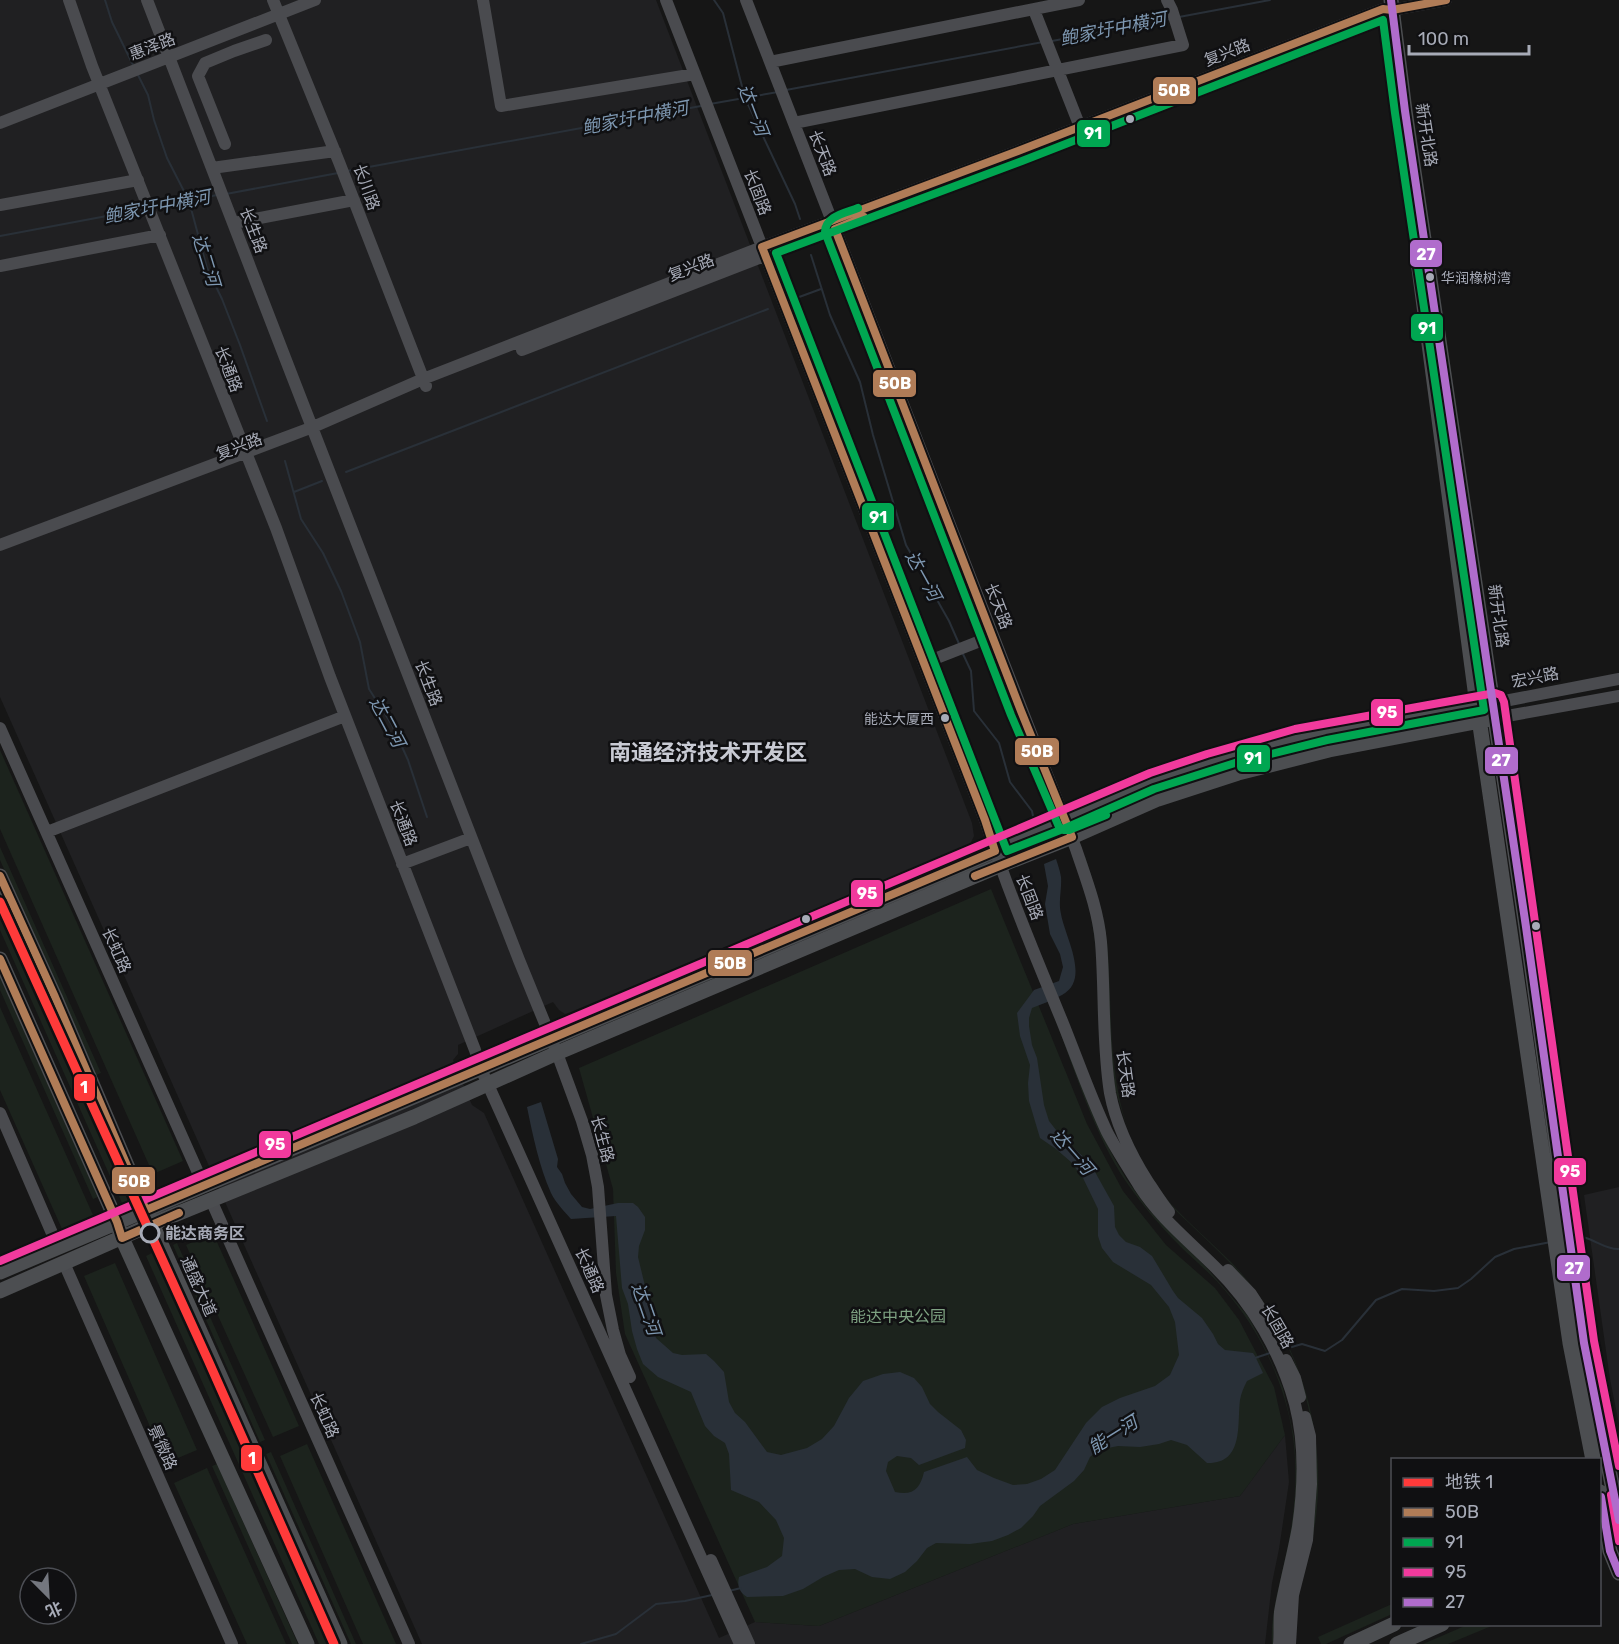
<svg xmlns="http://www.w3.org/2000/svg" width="1619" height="1644" font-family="Rubik,'Noto Sans SC',sans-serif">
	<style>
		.built { fill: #202022 }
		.green { fill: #1c231d }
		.water { fill: #293038 }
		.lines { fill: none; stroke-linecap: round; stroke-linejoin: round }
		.stream { stroke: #293038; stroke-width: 2 }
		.minor { stroke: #4a4b4f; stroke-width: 12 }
		.major { stroke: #4c4e51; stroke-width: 15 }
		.bus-1-casing { stroke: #101012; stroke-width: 12 }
		.bus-2-casing { stroke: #101012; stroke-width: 12 }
		.bus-3-casing { stroke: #101012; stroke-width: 12 }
		.bus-4-casing { stroke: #101012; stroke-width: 12 }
		.bus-1 { stroke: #b07c57; stroke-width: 8 }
		.bus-2 { stroke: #00a651; stroke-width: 8 }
		.bus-3 { stroke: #f13a9d; stroke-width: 8 }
		.bus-4 { stroke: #b06ccc; stroke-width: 8 }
		.metro-1-casing { stroke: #101012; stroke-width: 14 }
		.metro-1 { stroke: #ff3a3a; stroke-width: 9 }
		.bus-dot { fill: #a7abb7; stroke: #101012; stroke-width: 2 }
		.stop-dot { fill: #101012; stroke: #a7abb7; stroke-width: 3 }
		.labels { text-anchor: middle; stroke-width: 5; stroke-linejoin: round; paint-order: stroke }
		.bus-label { font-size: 14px; fill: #a7abb7; stroke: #101012; text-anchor: start }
		.street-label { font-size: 16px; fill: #a7abb7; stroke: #101012 }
		.stop-label { font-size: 16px; font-weight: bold; fill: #a7abb7; stroke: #101012; text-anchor: start }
		.park-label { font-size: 16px; fill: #7ea282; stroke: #101012 }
		.water-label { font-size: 18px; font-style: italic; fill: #7e98b2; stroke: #101012 }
		.district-label { font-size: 22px; font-weight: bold; fill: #c8cad3; stroke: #101012 }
		.line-badge { stroke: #101012; stroke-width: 2 }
		.badge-label { font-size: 16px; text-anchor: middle; font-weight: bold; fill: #fff }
	</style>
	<rect width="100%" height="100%" fill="#161616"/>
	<!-- built -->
	<path class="built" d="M0,0h656l316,823 2,13 -4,8 -399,168 -6,2 -6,-4 -6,-8 -95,43v9l-5,6 19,45 12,8 235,525 36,-16 64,4 254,-102 167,-28 45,-61 4,47 -10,67 -7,34 -7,61h-843l-422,-947z
		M1619,1187v237l-9,-45 -26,-184z"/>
	<!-- green -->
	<path class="green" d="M0,750l183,411 -30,13 -153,-345z
		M0,847l101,226 -5,2 -96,-215z
		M1083,856h2c10,31 21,63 23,96 4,57 0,115 18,171 10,29 26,59 46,82 19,20 40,38 59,57 66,68 98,168 84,262 -4,28 -13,56 -20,84 8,-37 20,-74 21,-112 4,-77 -20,-157 -70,-216 -17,-19 -36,-37 -55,-55 -7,-7 -16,-14 -22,-23 -28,-35 -42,-71 -54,-114z
		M991,889l96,235 36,67 43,54 49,43 24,32 35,67 11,48 -45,61 -167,28 -254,102 -64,-4 -130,-288 -9,-61 -3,-84 -34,-121z
		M0,905l131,294 -9,4 -122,-273z
		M0,977l98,220 -5,2 -93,-209z
		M0,1007l93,208 -31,14 -62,-139z
		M1053,1013l46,114 15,31 13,22 21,29 58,58 42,49 19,36 16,36 11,48 3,40 -4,52 -18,84 -2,32h-1c-2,-30 8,-60 14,-90 9,-38 12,-78 7,-117 -8,-55 -34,-109 -71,-150 -13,-15 -28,-27 -42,-41 -20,-20 -37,-40 -53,-63 -33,-48 -53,-115 -74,-170z
		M213,1233l86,193 -26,11 -87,-192z
		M177,1243l88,197 -5,2 -87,-197z
		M154,1252l13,29 162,363h-10l-173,-388z
		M115,1263l82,187 -31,13 -82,-187z
		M307,1444l89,200h-33l-83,-188z
		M271,1452l85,192h-5l-85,-190z
		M217,1464l81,180h-6l-80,-178z
		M207,1468l79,176h-39l-73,-161z
		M1392,1604v10l-66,30h-5l-3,-7z
		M1467,1625h27l-46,19h-25z"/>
	<!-- water -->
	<path class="water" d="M1056,859c2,6 4,12 5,18 1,12 -3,25 0,37 4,23 30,66 1,81 -9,5 -20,9 -30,13l-3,10v8l3,19 5,13 7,47 5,16 11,14 30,28 24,43 1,21 4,8 7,7 14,5 12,9 21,35 5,7 24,20 11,16 5,10 7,6 28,3 2,3 8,17 -16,8c-3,6 -6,12 -7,19 -3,25 4,64 -33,63l-20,-18 -16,-5 -12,4 -19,3 -22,-1 -20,4 -8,7 -6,13 -10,11 -34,25 -7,10 -12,12 -13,7 -16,6 -22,3 -34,-1 -9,5 -10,13 -12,11 -15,7 -18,-2 -17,-8 -16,1 -16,7 -20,12 -20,7 -36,1c-8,-5 -10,-12 -8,-20l28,-10 15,-11 2,-18 -8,-18 -17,-18 -28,-12 -2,-36 -4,-11 -11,-7 -9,-10 -14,-34 -33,-15 -15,-13 -6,-15 -5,-18 -4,-27 -6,-16 -6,-72 -45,3c-7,-8 -15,-16 -20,-26 -12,-27 -18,-57 -24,-86l14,-5 17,57 -1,8 5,7 3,9 6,11 11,13 8,2 28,-6h15l5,4 7,10v13l-6,16 -1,11 7,29 7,39 4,13 17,15 9,2 24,-1 8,7 10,11 5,30 6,11 10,9 22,30 14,3 26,-7 15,-9 12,-13 15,-28 14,-17 20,-7 17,-2 14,6 8,9 8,17 8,8 23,18 5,10 -1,8 -46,17 -8,-7 -14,-2 -9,6 -2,9 9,21c18,4 25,-3 29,-20l43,-15 10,13 17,8 19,7 14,-1 14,-5 14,-9 31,-47 16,-16 18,-9 35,-12 15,-11 9,-20 -4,-33 -6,-15 -18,-22 -38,-23 -11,-14 -4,-12v-27l-15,-31 -12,-16 -15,-13 -16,-11 -11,-37 -1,-18 2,-18 -10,-29 -3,-23 17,-23 25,-9 4,-14 -3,-13 -10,-20 -5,-30 3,-18 -4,-22z"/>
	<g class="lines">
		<!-- stream -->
		<path class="stream" d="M105,0l7,22 21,43
			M714,0l9,13 22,85 50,106 5,15
			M1179,17l91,-17
			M1052,41l118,-22
			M137,73l11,22 6,25 13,38 22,43 18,67 15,31 18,46 27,76
			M786,90l257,-48
			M710,104l68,-12
			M347,171l354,-65
			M226,194l112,-21
			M152,208l65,-13
			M0,236l144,-27
			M811,255l19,60 30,67 13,53 33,110 43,76 11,25
			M791,300l30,-11
			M285,461l16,58 22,34 18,38 19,51 9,47 23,36 16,35 19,57
			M346,472l422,-163
			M294,492l28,-11
			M963,654l8,17 3,40 25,32 11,39 22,29 1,5
			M1574,1237c16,-3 29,13 45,12
			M1278,1351l24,-7 23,7 17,-11 34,-40 26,-11 32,2 24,-3 13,-9 24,-22 19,-8 37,-7
			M1255,1358l15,-5
			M729,1591l12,-3
			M581,1644l35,-10 40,-30 29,-3 27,-6"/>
		<!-- minor -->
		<path class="minor" d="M69,0l23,66 184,462 54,149 145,373 6,19 259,575
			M147,0l142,368 230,592 38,93 25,68 10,34 6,32 8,108 7,35 7,25 10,22
			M273,0l66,162 87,224
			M483,0l18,106 194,-32
			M666,0l319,820c22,69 50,135 77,201 15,37 28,75 45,111 10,19 22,37 33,55 20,31 49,54 75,80 38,37 66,86 80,137 10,39 9,82 3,123 -5,28 -13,56 -18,85 -1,10 0,22 -1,32
			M746,0l330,849c10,30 22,60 25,93 4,50 1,101 9,151 6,32 21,62 38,89 7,10 13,20 21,30
			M1034,10l48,122
			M770,62l309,-62
			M0,123l315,-123
			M794,123l389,-78 -11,-35 -5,-10
			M225,144l-27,-68 7,-13 29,-12 32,-11
			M212,168l123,-17
			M0,205l138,-25
			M234,223l120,-23
			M0,266l160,-31
			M522,350l286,-111
			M0,545l313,-118 110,-48 339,-132 256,-96 365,-142 9,1 54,-10
			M924,663l69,-27
			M1494,703l125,-24
			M1496,718l123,-22
			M0,728l204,458
			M47,832l298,-116
			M402,864l69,-26
			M0,1113l58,134
			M211,1200l198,444
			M64,1263l168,381
			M1228,1270l23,24 18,28
			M1286,1360l9,18 5,19
			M711,1560l38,84
			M1290,1644l3,-49 14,-55 4,-56 -1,-48 -5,-19"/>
		<!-- major -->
		<path class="major" d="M1391,0l14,111 121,816 58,416 35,177
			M1416,246l61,459 93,638 23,117
			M0,876l55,121 97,227 188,420
			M0,959l117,263 5,16 185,406
			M0,1272l962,-407 191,-82 57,-19 87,-25 197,-36
			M0,1291l152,-67 262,-107 143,-64 444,-188 71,-28 86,-38 80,-26 91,-23 167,-32
			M1600,1492l10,59 9,22
			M1351,1644l43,-20
			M1397,1644l45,-20"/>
		<!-- bus-1 casing -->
		<g class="bus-1-casing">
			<path id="bus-1" d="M864,217l-29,12 186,482 51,126 -97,39
				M0,876l55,121 91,213 849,-359 -10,-31 -223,-573 256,-96 365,-142 9,1 54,-10
				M0,959l117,263 5,16 57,-25"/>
		</g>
		<!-- bus-2 casing -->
		<g class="bus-2-casing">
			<path id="bus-2" d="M1383,20l12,93 89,597 -157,30 -92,23 -81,26 -86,38 -61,24 -231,-598 246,-92z
				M858,208c-12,5 -33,8 -33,24l186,483 48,112 5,3h5l37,-15"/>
		</g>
		<!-- bus-3 casing -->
		<g class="bus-3-casing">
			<path id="bus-3" d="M0,1261l1150,-488 57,-19 88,-25 200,-36 6,2 3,7 90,639 25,125
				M1611,1495l8,46"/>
		</g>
		<!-- bus-4 casing -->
		<g class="bus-4-casing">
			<path id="bus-4" d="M1391,0l14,111 121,816 58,416 35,177
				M1601,1497l9,54 9,22"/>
		</g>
		<!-- bus-1 -->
		<use href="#bus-1" class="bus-1"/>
		<!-- bus-2 -->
		<use href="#bus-2" class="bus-2"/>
		<!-- bus-3 -->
		<use href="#bus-3" class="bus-3"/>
		<!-- bus-4 -->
		<use href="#bus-4" class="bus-4"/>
		<!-- metro-1 casing -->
		<g class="metro-1-casing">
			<path id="metro-1" d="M0,902l208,458 126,284"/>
		</g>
		<!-- metro-1 -->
		<use href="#metro-1" class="metro-1"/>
	</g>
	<!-- markers -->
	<g class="bus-dot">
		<circle cx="1130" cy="119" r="5"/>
		<circle cx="1430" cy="277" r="5"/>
		<circle cx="945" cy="718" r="5"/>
		<circle cx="806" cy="919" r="5"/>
		<circle cx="1536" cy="926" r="5"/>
	</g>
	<circle class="stop-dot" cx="150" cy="1233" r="9"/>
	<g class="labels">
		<!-- bus labels -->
		<g class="bus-label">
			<text x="1441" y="283">华润橡树湾</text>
			<text x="934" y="724" text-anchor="end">能达大厦西</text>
		</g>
		<!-- street labels -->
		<g class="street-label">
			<text transform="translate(152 46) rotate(-21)" y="6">惠泽路</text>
			<text transform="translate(1227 52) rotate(-21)" y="6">复兴路</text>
			<text transform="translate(1427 135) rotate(81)" y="6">新开北路</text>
			<text transform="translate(823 153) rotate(69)" y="6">长天路</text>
			<text transform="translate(367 187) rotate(70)" y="6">长川路</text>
			<text transform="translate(758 192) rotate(69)" y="6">长固路</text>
			<text transform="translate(254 230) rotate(69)" y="6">长生路</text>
			<text transform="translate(691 267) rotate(-21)" y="6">复兴路</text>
			<text transform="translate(229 369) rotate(69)" y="6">长通路</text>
			<text transform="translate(239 446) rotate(-21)" y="6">复兴路</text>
			<text transform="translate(999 606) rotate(69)" y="6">长天路</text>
			<text transform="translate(1499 616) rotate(82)" y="6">新开北路</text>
			<text transform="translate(1535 677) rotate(-11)" y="6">宏兴路</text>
			<text transform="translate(429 683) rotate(69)" y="6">长生路</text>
			<text transform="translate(404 823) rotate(69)" y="6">长通路</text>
			<text transform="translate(1030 897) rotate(69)" y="6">长固路</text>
			<text transform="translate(117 950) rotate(66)" y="6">长虹路</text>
			<text transform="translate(1126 1074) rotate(82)" y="6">长天路</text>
			<text transform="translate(603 1139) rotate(75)" y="6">长生路</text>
			<text transform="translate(590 1270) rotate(66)" y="6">长通路</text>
			<text transform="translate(199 1286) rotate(66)" y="6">通盛大道</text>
			<text transform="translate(1278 1326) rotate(60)" y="6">长固路</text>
			<text transform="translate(325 1415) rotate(66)" y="6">长虹路</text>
			<text transform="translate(163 1447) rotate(66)" y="6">景微路</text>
		</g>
		<!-- stop labels -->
		<g class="stop-label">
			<text x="165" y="1239">能达商务区</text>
		</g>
		<!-- park labels -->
		<g class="park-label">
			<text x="898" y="1322">能达中央公园</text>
		</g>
		<!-- water labels -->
		<g class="water-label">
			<text transform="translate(1113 29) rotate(-11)" y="6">鲍家圩中横河</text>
			<text transform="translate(753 110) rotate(69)" y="6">达一河</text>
			<text transform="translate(635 118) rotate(-11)" y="6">鲍家圩中横河</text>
			<text transform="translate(157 207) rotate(-11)" y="6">鲍家圩中横河</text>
			<text transform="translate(206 260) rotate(73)" y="6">达二河</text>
			<text transform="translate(923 576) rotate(61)" y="6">达一河</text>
			<text transform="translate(387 722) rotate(62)" y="6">达二河</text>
			<text transform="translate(1072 1152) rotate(49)" y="6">达一河</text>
			<text transform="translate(646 1309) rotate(71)" y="6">达二河</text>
			<text transform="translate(1113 1435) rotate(-32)" y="6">能一河</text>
		</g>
		<!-- district labels -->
		<g class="district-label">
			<text x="708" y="760">南通经济技术开发区</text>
		</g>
	</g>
	<g class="line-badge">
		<rect x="1152" y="76" width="45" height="29" rx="6" fill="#b07c57"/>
		<rect x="1076" y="119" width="35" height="29" rx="6" fill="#00a651"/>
		<rect x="1409" y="239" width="34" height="29" rx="6" fill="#b06ccc"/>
		<rect x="1410" y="313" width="34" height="29" rx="6" fill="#00a651"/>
		<rect x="872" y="369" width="45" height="29" rx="6" fill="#b07c57"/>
		<rect x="861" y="502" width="34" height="29" rx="6" fill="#00a651"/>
		<rect x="1370" y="698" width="34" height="29" rx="6" fill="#f13a9d"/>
		<rect x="1014" y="737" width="46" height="29" rx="6" fill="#b07c57"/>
		<rect x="1236" y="744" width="35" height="29" rx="6" fill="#00a651"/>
		<rect x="1484" y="746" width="35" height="29" rx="6" fill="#b06ccc"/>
		<rect x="850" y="879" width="34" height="29" rx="6" fill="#f13a9d"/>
		<rect x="707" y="949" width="46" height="28" rx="6" fill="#b07c57"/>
		<rect x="73" y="1073" width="23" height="29" rx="6" fill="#ff3a3a"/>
		<rect x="258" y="1130" width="34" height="29" rx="6" fill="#f13a9d"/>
		<rect x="1553" y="1157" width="34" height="29" rx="6" fill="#f13a9d"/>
		<rect x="111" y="1166" width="45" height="29" rx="6" fill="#b07c57"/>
		<rect x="1556" y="1254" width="35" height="28" rx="6" fill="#b06ccc"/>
		<rect x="240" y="1444" width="23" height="28" rx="6" fill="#ff3a3a"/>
	</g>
	<g class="badge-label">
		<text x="1174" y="96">50B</text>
		<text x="1093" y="139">91</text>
		<text x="1426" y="260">27</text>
		<text x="1427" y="334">91</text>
		<text x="895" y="389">50B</text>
		<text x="878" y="523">91</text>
		<text x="1387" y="718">95</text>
		<text x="1037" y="757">50B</text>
		<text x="1253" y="764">91</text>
		<text x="1501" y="766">27</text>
		<text x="867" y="899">95</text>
		<text x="730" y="969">50B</text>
		<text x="84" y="1093">1</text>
		<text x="275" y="1150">95</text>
		<text x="1570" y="1177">95</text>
		<text x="134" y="1187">50B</text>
		<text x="1574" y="1274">27</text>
		<text x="252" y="1464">1</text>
	</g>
	<!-- legend -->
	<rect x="1391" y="1458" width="210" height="168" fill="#101012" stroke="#4c4e54" stroke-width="1.5"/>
	<rect x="1403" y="1478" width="30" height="9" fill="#ff3a3a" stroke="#4c4e54" stroke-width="1.5"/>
	<text x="1445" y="1488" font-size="18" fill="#a7abb7">地铁 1</text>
	<rect x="1403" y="1508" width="30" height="9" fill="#b07c57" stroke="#4c4e54" stroke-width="1.5"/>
	<text x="1445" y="1518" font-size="18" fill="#a7abb7">50B</text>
	<rect x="1403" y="1538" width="30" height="9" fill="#00a651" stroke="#4c4e54" stroke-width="1.5"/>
	<text x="1445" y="1548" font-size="18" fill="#a7abb7">91</text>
	<rect x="1403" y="1568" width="30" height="9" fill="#f13a9d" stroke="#4c4e54" stroke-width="1.5"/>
	<text x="1445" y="1578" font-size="18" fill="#a7abb7">95</text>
	<rect x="1403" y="1598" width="30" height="9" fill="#b06ccc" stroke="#4c4e54" stroke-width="1.5"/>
	<text x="1445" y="1608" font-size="18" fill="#a7abb7">27</text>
	<!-- north arrow -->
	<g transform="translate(48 1596) rotate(156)"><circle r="28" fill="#101012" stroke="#4c4e54" stroke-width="1.5"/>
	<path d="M0-4.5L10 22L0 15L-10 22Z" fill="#74777f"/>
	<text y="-9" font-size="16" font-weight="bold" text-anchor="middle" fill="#a7abb7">北</text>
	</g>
	<!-- scale -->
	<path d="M1409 45v9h120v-9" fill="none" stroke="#a7abb7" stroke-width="3"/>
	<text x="1418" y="45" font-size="18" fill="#a7abb7" stroke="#101012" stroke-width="4.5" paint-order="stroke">100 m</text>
</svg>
